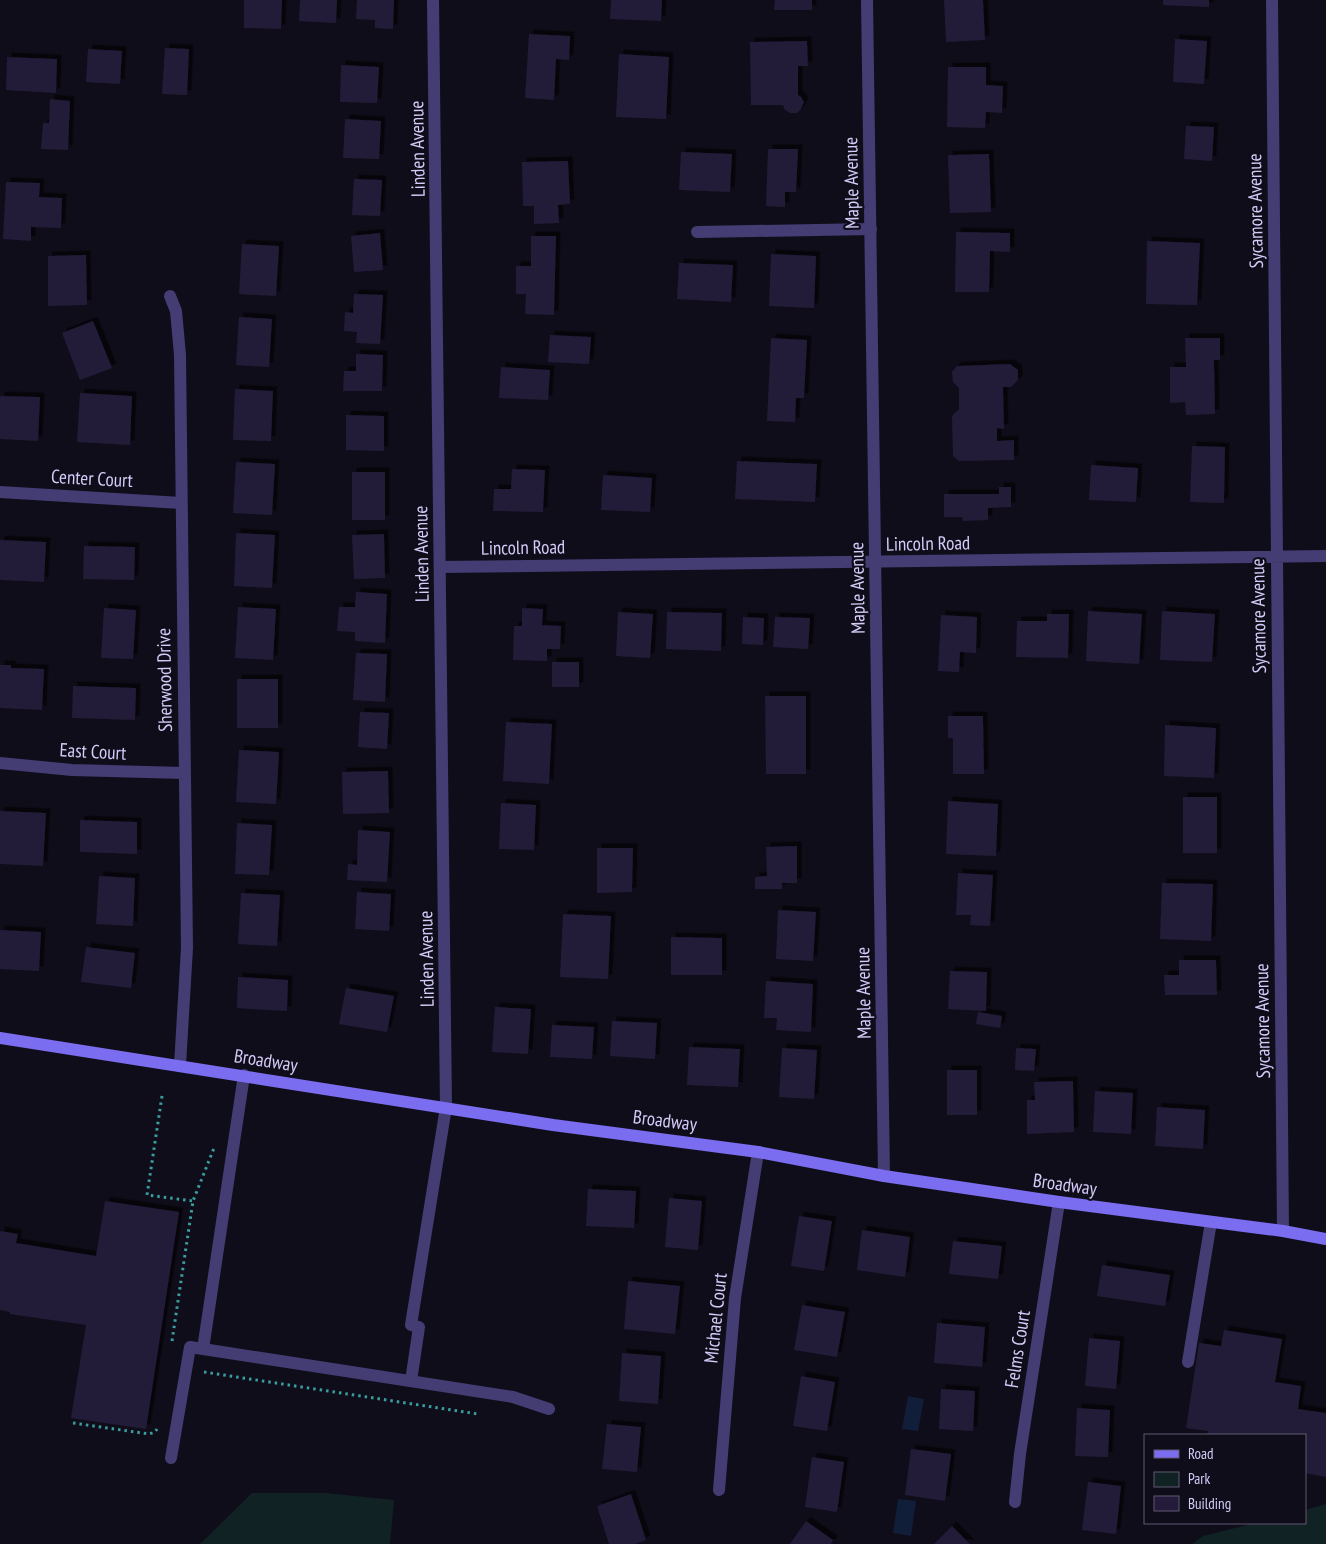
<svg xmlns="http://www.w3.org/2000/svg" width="1326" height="1544" font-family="'PT Sans Narrow',sans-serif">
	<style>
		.green { fill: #102223 }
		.water { fill: #111e3a }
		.building { fill: #231b39; filter: url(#shadow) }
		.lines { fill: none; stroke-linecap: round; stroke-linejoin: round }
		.path { stroke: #399ea0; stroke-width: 3; stroke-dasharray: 2.5 4; stroke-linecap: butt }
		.service { stroke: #433d74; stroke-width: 12 }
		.minor { stroke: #433d74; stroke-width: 12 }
		.secondary { stroke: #7a6def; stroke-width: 12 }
		.labels { text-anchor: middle; stroke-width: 4.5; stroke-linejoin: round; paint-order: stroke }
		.street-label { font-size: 19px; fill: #d4cbf9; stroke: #100d1a }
	</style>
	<defs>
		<filter id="shadow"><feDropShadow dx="4.5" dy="-4.5" stdDeviation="0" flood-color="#0009"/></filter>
	</defs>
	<rect width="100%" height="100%" fill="#100d1a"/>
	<!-- green -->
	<path class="green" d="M252,1493h73l69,7 -4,44h-190z
		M1326,1504v40h-134l11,-8 52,-13h50v-13z"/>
	<!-- water -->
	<path class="water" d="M908,1396l16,3 -6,32 -16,-2z
		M898,1499l18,2 -5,35 -18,-3z"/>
	<!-- building -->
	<path class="building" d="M244,0h38l-1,29 -37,-1z
		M300,0h37l-1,23 -37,-2z
		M357,0h37l-1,29 -18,-1v-8l-19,-1z
		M611,0h51l-1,21 -51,-2z
		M775,0h37v10h-38z
		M944,0h39l2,40 -39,2z
		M1163,0h46v7l-46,-2z
		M529,34l41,2 -1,24 -13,-1 -2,41 -29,-2z
		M1175,39l32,2 -3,43 -31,-2z
		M807,41l1,25h-10v29l3,2 3,5 -3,7 -4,4h-7l-5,-3 -2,-5h-32l-1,-63z
		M165,48l24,1 -2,46 -25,-1z
		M88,49l34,2 -2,33 -34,-2z
		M619,54l50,3 -3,62 -50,-2z
		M7,57l50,2 -1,34 -50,-3z
		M341,65l38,2 -2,36 -37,-1z
		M948,67h38v18l17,1 -1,27 -16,-1 -1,16 -38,-1z
		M50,99l20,2 -2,49 -27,-1 2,-26h6z
		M345,119l36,2 -2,38 -36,-1z
		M1186,126l28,1 -2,34 -28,-2z
		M768,149h30l-2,43h-11v15l-19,-1z
		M681,152l51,2 -2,38 -51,-2z
		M989,154l2,58 -41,1 -2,-58z
		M568,161l2,43 -12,1 1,18 -25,1v-18h-11l-1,-44z
		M354,179l28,1 -2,36 -28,-1z
		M6,182l34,1 -1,14 23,1 -1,30 -30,-1v14l-28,-2z
		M956,232l54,1v19l-20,-1 -1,41h-34z
		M380,233l3,37 -29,2 -3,-36z
		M531,236h25l-2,79 -29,-1 1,-20h-10v-28h15z
		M1147,241l53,2 -3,62 -51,-1z
		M242,244l37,2 -3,50 -37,-2z
		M771,254l45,2 -2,52 -45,-2z
		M86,255l1,50 -39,1v-50z
		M679,263l54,2 -2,37 -54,-3z
		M354,294l29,1 -3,49 -24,-1 1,-11 -13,-1 1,-19 8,1z
		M239,317l33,2 -3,48 -33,-2z
		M93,321l19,47 -32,12 -18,-47z
		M550,335l41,2 -2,27 -41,-2z
		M771,338l36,2 -3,58h-8l-1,24 -28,-1z
		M1185,338h35v22h-6l1,54 -29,1 -1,-13 -15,1v-36h16z
		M356,354l27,1 -1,36h-39l1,-20h12z
		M1010,364l8,6v10l-7,7h-8l1,42 -7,-1v13l17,-1v20l-55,1 -6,-5 -1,-40 7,-7v-21l-6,-6 -1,-10 5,-6z
		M501,367l49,3 -2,30 -49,-2z
		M235,389l38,2 -2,50 -38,-1z
		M80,393l52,3 -2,49 -53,-3z
		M0,396l40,1 -2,44 -38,-2z
		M346,415l38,1v35l-38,-1z
		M1192,446l33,1 -1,56 -34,-1z
		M737,461l80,3 -2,38 -80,-3z
		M236,462l39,2 -3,51 -39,-2z
		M1091,465l47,3 -2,34 -47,-2z
		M512,469l33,1 -2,42 -50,-1 1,-22h17z
		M352,472h33v48h-33z
		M603,475l49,3 -2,34 -49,-2z
		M999,487h12v20l-23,1v12l-25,1 -1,-4h-18v-23h55z
		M236,533l39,2 -3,53 -38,-2z
		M384,534l1,44 -31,1 -2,-44z
		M0,540l46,2 -2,40 -44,-2z
		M84,546l51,1 -1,33 -51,-1z
		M356,592l31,2 -2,49 -30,-2v-9l-18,-1 2,-24h16z
		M238,607l38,2 -3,51 -38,-2z
		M104,608l32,2 -3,49 -32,-1z
		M522,608l21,1 -1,16 19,1 -1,23h-13v12l-34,-1 1,-34h8z
		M1088,611l54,3 -3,50 -53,-3z
		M1162,611l53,3 -3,48 -52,-2z
		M618,612l35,2 -3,44 -34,-2z
		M667,612l55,1 -1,38 -55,-2z
		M1047,614h22l-1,44 -52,-1 1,-36h30z
		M941,615l36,2 -1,36 -16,-1 -1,20 -21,-1z
		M743,617l21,1 -1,27 -21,-1z
		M775,617l35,1 -2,31 -35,-2z
		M356,653l31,1 -2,48 -32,-2z
		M552,662h27v25h-27z
		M0,665h11v3l33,1 -2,41 -42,-2z
		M237,679h41v49h-41z
		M73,686l63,2 -1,32 -63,-2z
		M765,696h41v78h-40z
		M360,712l29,1 -2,36 -29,-2z
		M948,716h35l1,58h-31v-36h-5z
		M506,722l46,2 -3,60 -46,-3z
		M1165,725l51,3 -2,50 -50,-2z
		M239,750l40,2 -3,52 -40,-2z
		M388,771l1,42 -46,1 -1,-42z
		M1183,797h34v56h-34z
		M948,801l50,3 -2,52 -50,-2z
		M501,803l35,2 -2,45 -35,-1z
		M0,811l46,2 -3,53 -43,-2z
		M80,820l57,2v32l-57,-2z
		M237,823l35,2 -3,50 -34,-1z
		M358,830l32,2 -3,50 -40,-2 1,-16 9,1z
		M797,846v37h-15v6h-27v-12l12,-1 -1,-29z
		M597,848h36l-1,44 -35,1z
		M958,873l35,2 -3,51 -20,-1 1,-10h-15z
		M99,876l36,2 -2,48 -37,-2z
		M1162,883l51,1 -2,57 -51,-2z
		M357,892l34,2 -2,37 -34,-2z
		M241,893l39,2 -3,51 -39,-2z
		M778,910l38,2 -3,49 -37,-2z
		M563,914l48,2 -3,63 -48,-2z
		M0,930l41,2 -2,39 -39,-2z
		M671,937l51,1v37h-51z
		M86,947l49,6 -4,35 -50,-6z
		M1179,960h37l1,35h-52l-1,-20h15z
		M950,971l37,1 -1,39 -38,-2z
		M238,977l50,3 -1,31 -50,-3z
		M766,981l47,3 -2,48 -35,-2 1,-12h-13z
		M346,988l48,8 -7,36 -48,-8z
		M495,1007l36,2 -3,45 -36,-2z
		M978,1012l24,4 -2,12 -24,-4z
		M612,1021l45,2 -2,36 -45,-3z
		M552,1025l42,2 -2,32 -42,-2z
		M689,1047l51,2 -2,38 -51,-2z
		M782,1048l35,2 -3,49 -35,-2z
		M1016,1048l20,1 -2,22 -19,-1z
		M947,1070h30v45h-30z
		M1073,1081l1,51 -47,2v-34h8l-1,-18z
		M1095,1091l38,2 -2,41 -38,-2z
		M1157,1107l48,3 -2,39 -48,-3z
		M588,1189l48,2 -2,37 -48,-2z
		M669,1198l33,3 -4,49 -33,-3z
		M105,1201l74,11 -33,217 -75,-11 15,-93 -76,-11v-2l-10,-2v-79l18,3 -2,9 80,13z
		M799,1216l33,5 -8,50 -33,-5z
		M862,1230l48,7 -5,40 -48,-7z
		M953,1241l49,5 -4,33 -49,-5z
		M1102,1265l68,10 -5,31 -68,-10z
		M628,1281l52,5 -5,48 -51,-5z
		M802,1305l43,7 -8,45 -43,-7z
		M937,1323l48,4 -3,40 -48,-4z
		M1224,1330l58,9 -7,43 26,4 -3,23 28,4v64l-21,-4v-38h-98l1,-4 -22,-3 13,-85 22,3z
		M1089,1338l31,3 -4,48 -31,-3z
		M622,1353l39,3 -3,48 -39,-3z
		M801,1376l34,6 -8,49 -34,-5z
		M941,1389l34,2 -2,40 -34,-2z
		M1077,1408l33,2 -2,47 -33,-1z
		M607,1424l34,3 -4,45 -35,-3z
		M911,1449l40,5 -6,47 -40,-6z
		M812,1457l32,5 -7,50 -32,-5z
		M1088,1482l33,4 -5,48 -34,-4z
		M631,1494l15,46 -11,4h-26l-12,-38z
		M806,1521l27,19 -2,4h-41z
		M952,1526l18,18h-36z"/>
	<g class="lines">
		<!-- path -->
		<path class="path" d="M162,1096l-15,99 46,6
			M172,1341l21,-140 21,-53
			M204,1372l274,42
			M73,1423l76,11 6,-2 2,-3"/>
		<!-- service -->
		<path class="service" d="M697,232l174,-3
			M203,1349l41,-274
			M1188,1362l23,-140
			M411,1381l8,-54 -8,-2 35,-218
			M171,1458l19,-111 323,50 36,12"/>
		<!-- minor -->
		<path class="minor" d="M433,0l13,1107
			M867,0l17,1176
			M1272,0l11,1231
			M170,296l6,15 4,44 7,593 -7,117
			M0,492l181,11
			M440,567l886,-11
			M0,763l72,7 112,3
			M719,1490l16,-192 23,-146
			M1015,1502l5,-48 39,-252"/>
		<!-- secondary -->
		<path class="secondary" d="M0,1038l553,87 205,27 126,24 175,26 224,29 43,8"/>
	</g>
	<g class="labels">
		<!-- street labels -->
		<g class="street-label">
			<text transform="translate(417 149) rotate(-91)" y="7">Linden Avenue</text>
			<text transform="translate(851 183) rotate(-91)" y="7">Maple Avenue</text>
			<text transform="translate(1255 211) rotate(-91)" y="7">Sycamore Avenue</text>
			<text transform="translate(92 478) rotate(3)" y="7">Center Court</text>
			<text transform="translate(928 543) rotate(-1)" y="7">Lincoln Road</text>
			<text transform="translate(523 547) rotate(-1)" y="7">Lincoln Road</text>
			<text transform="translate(421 554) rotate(-91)" y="7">Linden Avenue</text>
			<text transform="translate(857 588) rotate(-91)" y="7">Maple Avenue</text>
			<text transform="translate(1258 616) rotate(-91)" y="7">Sycamore Avenue</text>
			<text transform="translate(164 680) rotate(-91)" y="7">Sherwood Drive</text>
			<text transform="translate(93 751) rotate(3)" y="7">East Court</text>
			<text transform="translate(426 959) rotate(-91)" y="7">Linden Avenue</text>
			<text transform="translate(863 993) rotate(-91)" y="7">Maple Avenue</text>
			<text transform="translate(1262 1021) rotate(-91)" y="7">Sycamore Avenue</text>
			<text transform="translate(266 1060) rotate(9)" y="7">Broadway</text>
			<text transform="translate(665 1120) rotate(7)" y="7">Broadway</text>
			<text transform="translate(1065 1184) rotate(8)" y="7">Broadway</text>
			<text transform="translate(715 1318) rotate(-84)" y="7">Michael Court</text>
			<text transform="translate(1017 1349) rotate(-81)" y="7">Felms Court</text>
		</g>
	</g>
	<!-- legend -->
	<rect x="1144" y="1434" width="162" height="90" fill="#100d1a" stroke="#5e5973"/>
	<rect x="1154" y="1450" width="25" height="8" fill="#7a6def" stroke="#5e5973"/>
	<text x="1188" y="1459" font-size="15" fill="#d4cbf9">Road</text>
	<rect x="1154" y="1472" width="25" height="15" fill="#102223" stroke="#5e5973"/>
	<text x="1188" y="1484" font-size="15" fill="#d4cbf9">Park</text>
	<rect x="1154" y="1496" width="25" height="15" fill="#231b39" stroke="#5e5973"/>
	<text x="1188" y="1509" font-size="15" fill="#d4cbf9">Building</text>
</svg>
